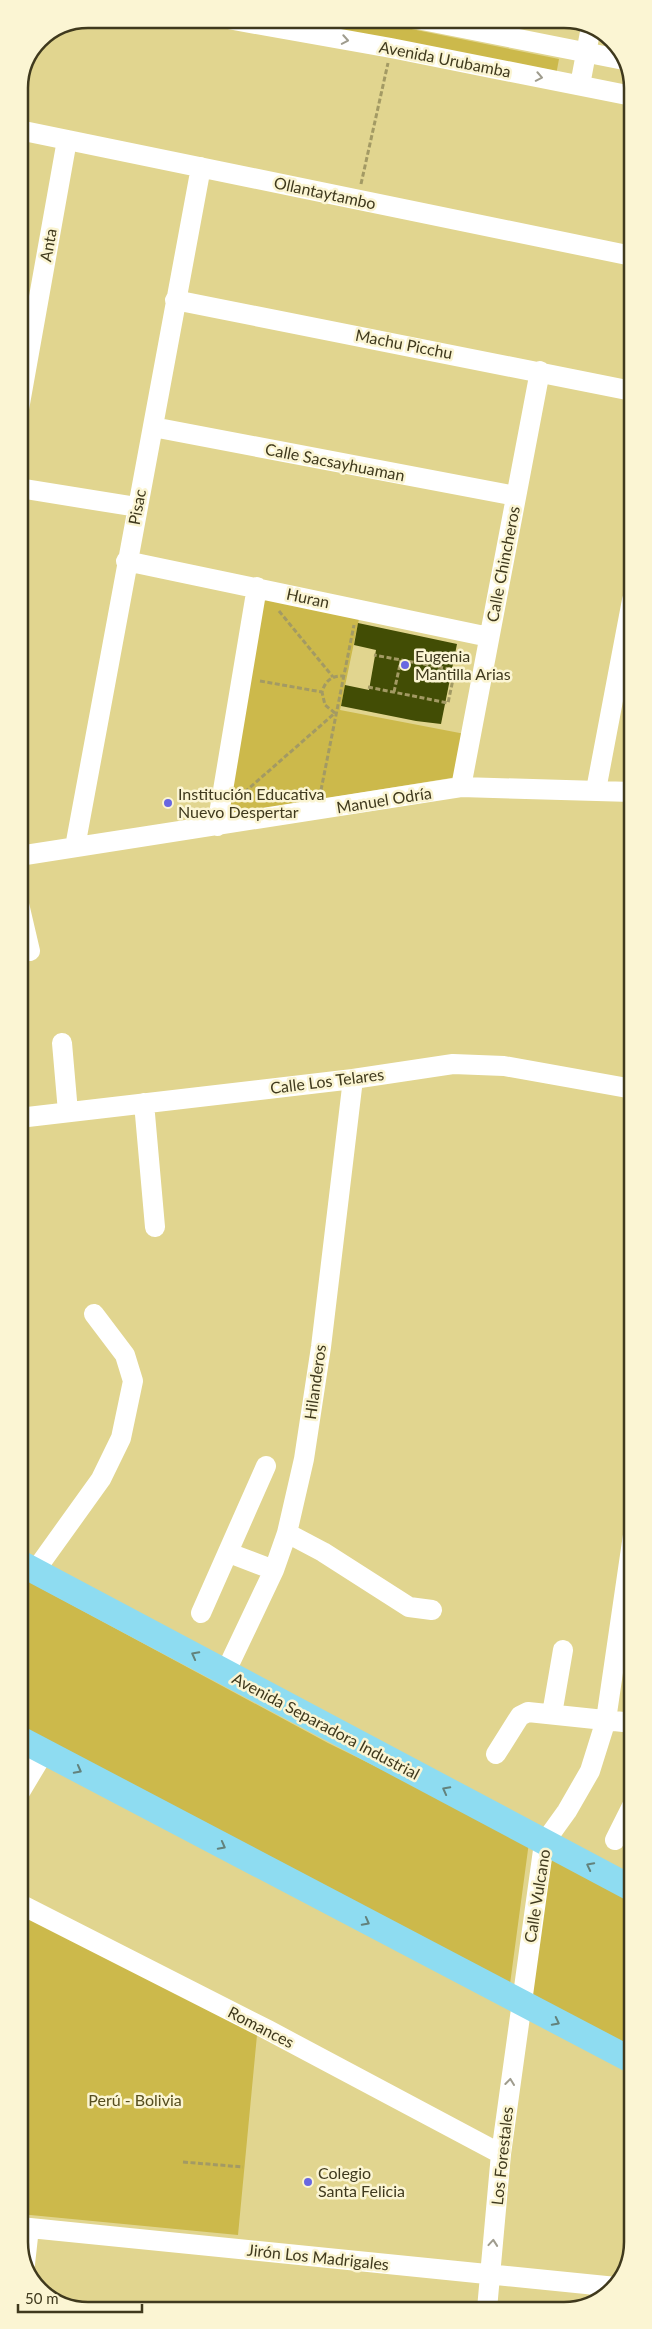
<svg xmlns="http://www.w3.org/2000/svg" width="652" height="2329" font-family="Lato,sans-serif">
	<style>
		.green { fill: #ccb94b }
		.building { fill: #424d05 }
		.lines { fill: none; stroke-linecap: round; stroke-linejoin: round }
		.path { stroke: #a39a64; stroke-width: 3; stroke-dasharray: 5 2.5; stroke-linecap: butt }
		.minor { stroke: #fff; stroke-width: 20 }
		.major { stroke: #8edcf1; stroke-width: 26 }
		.oneway { stroke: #9f9c8e }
		.oneway2 { stroke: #63827c }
		.poi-dot { fill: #6867e1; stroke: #fbf5d3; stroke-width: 2 }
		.labels { text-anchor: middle; stroke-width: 5; stroke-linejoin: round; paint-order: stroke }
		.street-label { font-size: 16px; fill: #3f391d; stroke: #fbf5d3 }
		.poi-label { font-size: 16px; fill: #3f391d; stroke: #fbf5d3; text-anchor: start }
		.park-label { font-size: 16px; fill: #554d1f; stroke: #fbf5d3 }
		.rim { fill: none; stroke: #3f391d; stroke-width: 2.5 }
	</style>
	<rect width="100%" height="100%" fill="#e1d58f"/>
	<!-- green -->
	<path class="green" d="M277,19h85l197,40 -3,16z
		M262,593l98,21 -20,96 125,24 -8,43 -233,38z
		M20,1577l308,166 201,99 -19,142 -490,-256z
		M549,1854l84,47v147l-105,-51z
		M20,1909l237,126 -19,200 -218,-21z"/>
	<!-- building -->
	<path class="building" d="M358,623l99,21 -16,80 -25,-3 -75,-15 4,-21 24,5 7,-40 -22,-5z"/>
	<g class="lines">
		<!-- path -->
		<path class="path" d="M361,184l27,-121
			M279,611l54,66
			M260,681l62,11
			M368,687l80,16 7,-33 -81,-15
			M394,692l7,-32
			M335,713l-10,-8 -3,-13c3,-11 10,-17 22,-16
			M321,790l33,-165
			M239,797l96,-84
			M183,2162l60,5"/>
		<!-- minor -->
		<path class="minor" d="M228,19l163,29 241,48
			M417,19l207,41
			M580,85l11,-58
			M19,130l613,126
			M175,300l457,91
			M19,409l48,-269
			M153,427l363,69
			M19,488l118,19
			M126,561l363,76
			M461,787l79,-416
			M596,790l36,-190
			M217,826l40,-239
			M75,847l126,-680
			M19,856l442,-69 171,5
			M19,904l11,47
			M62,1043l6,69
			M144,1103l11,124
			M19,1118l334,-39 100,-15 51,2 129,23
			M287,1533l36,19 86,55 23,3
			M229,1553l45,17
			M35,1571l66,-92 20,-41 12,-57 -8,-26 -31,-41
			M201,1613l65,-147
			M226,1671l48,-101 13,-37 17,-74 17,-112 32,-268
			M552,1714l11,-64
			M496,1754l24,-38 8,-4 105,11
			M20,1792l24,-40
			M615,1840l18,-36
			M20,1904l248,126 233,124
			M20,2227l596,60
			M25,2264l4,-36
			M487,2309l14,-155 43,-311 23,-32 23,-40 16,-51 27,-185"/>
		<!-- major -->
		<path class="major" d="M20,1563l613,326
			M20,1739l613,322"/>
	</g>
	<!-- one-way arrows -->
	<defs><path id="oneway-chevron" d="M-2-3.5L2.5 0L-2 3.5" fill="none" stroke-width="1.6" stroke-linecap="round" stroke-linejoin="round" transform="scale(1.25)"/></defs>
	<g class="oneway">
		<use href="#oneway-chevron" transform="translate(345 40) rotate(10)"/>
		<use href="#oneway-chevron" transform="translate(539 77) rotate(11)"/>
		<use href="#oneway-chevron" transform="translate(510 2082) rotate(-83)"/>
		<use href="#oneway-chevron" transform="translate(493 2243) rotate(-85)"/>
	</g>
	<g class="oneway2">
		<use href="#oneway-chevron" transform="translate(195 1655) rotate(-152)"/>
		<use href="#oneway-chevron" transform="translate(78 1770) rotate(28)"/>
		<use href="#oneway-chevron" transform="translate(446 1790) rotate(-152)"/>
		<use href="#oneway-chevron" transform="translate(222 1846) rotate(28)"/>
		<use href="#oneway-chevron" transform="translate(590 1866) rotate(-153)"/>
		<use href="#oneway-chevron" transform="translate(366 1922) rotate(28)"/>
		<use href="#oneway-chevron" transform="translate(556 2022) rotate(27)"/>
	</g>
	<!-- markers -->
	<g class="poi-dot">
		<circle cx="405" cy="665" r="5"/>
		<circle cx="168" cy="803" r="5"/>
		<circle cx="308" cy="2182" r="5"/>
	</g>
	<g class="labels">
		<!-- street labels -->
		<g class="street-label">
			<text transform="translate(445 59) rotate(11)" y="6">Avenida Urubamba</text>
			<text transform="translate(325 193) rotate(12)" y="6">Ollantaytambo</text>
			<text transform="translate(48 245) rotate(-80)" y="6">Anta</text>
			<text transform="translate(404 344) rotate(11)" y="6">Machu Picchu</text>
			<text transform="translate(335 462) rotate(11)" y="6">Calle Sacsayhuaman</text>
			<text transform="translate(137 507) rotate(-79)" y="6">Pisac</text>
			<text transform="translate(503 564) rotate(-79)" y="6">Calle Chincheros</text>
			<text transform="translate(308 598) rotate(12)" y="6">Huran</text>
			<text transform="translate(384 800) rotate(-9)" y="6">Manuel Odría</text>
			<text transform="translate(327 1081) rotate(-7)" y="6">Calle Los Telares</text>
			<text transform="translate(315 1382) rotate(-82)" y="6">Hilanderos</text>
			<text transform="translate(326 1726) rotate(28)" y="6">Avenida Separadora Industrial</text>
			<text transform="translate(537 1896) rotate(-81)" y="6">Calle Vulcano</text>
			<text transform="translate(261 2027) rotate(27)" y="6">Romances</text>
			<text transform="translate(502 2156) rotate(-84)" y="6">Los Forestales</text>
			<text transform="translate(318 2257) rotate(6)" y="6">Jirón Los Madrigales</text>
		</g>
		<!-- poi labels -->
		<g class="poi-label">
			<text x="415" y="662">Eugenia<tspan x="415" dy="18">Mantilla Arias</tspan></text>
			<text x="178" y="800">Institución Educativa<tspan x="178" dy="18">Nuevo Despertar</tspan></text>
			<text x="318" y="2179">Colegio<tspan x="318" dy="18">Santa Felicia</tspan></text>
		</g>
		<!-- park labels -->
		<g class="park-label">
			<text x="135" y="2106">Perú - Bolivia</text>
		</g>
	</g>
	<!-- crop -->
	<path d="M0 0H652V2329H0ZM88 28H564A60 60 0 0 1 624 88V2242A60 60 0 0 1 564 2302H88A60 60 0 0 1 28 2242V88A60 60 0 0 1 88 28Z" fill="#fbf5d3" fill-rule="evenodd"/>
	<path class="rim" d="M88 28H564A60 60 0 0 1 624 88V2242A60 60 0 0 1 564 2302H88A60 60 0 0 1 28 2242V88A60 60 0 0 1 88 28Z"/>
	<!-- scale -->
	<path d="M18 2304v8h124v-8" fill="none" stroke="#3f391d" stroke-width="2.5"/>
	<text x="25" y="2304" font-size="15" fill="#3f391d" stroke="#fbf5d3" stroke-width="4" paint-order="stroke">50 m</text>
</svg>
